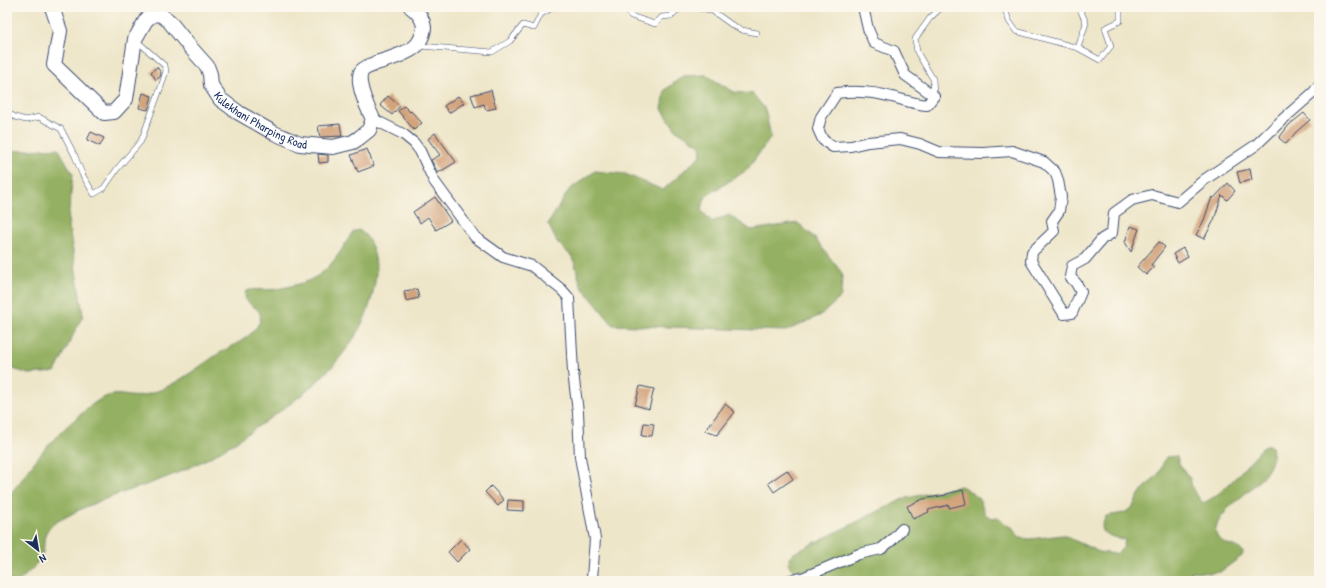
<svg xmlns="http://www.w3.org/2000/svg" width="1326" height="588" font-family="'Patrick Hand',sans-serif">
	<style>
		.forest { fill: #94b062; stroke: #587060 }
		.building { fill: #d3a37b }
		.lines { fill: none; stroke-linecap: round; stroke-linejoin: round }
		.service-casing { stroke: #3b4a6e; stroke-width: 6 }
		.minor-casing { stroke: #3b4a6e; stroke-width: 12 }
		.secondary-casing { stroke: #3b4a6e; stroke-width: 16 }
		.service { stroke: #fff; stroke-width: 5 }
		.minor { stroke: #fff; stroke-width: 10 }
		.secondary { stroke: #fff; stroke-width: 14 }
		.labels { text-anchor: middle; stroke-width: 3; stroke-linejoin: round; paint-order: stroke }
		.street-label { font-size: 12px; fill: #1b2f5e; stroke: #fbf7ec }
	</style>
	<rect width="100%" height="100%" fill="#fbf7ec"/>
	<filter id="ink" filterUnits="userSpaceOnUse"><feTurbulence type="fractalNoise" baseFrequency=".025" numOctaves="2"/><feDisplacementMap in="SourceGraphic" scale="8" xChannelSelector="R" yChannelSelector="G"/><feConvolveMatrix kernelMatrix="1 2 1 2 8 2 1 2 1" color-interpolation-filters="sRGB"/></filter>
	<filter id="wash" filterUnits="userSpaceOnUse"><feTurbulence type="fractalNoise" baseFrequency=".012" numOctaves="4" result="noise"/><feDisplacementMap in="SourceGraphic" scale="16" xChannelSelector="R" yChannelSelector="G"/><feGaussianBlur stdDeviation="0.9" result="paint"/><feColorMatrix in="noise" values="0 0 0 0 0 0 0 0 0 0 0 0 0 0 0 0 0 1.4 0 .05"/><feComposite in="paint" operator="in"/></filter>
	<g filter="url(#wash)">
		<rect width="100%" height="100%" fill="#eee6c9"/>
		<!-- forest -->
		<path class="forest" d="M706,75l28,17 19,2 12,15 6,28 -24,33 -41,26 -5,14 11,12 17,-7 22,15 47,-7 15,13 29,37 -1,24 -20,18 -35,16 -173,-6 -32,-39 -8,-28 -16,-16 -9,-18 21,-34 26,-19 30,3 38,16 38,-35 -1,-10 -25,-16 -13,-20 3,-19 18,-14z
			M7,145l8,6 43,-3 15,26 -5,46 15,95 -28,57 -26,2 -22,-7z
			M359,230c16,10 19,36 16,52 -10,67 -65,110 -118,145 -23,16 -47,32 -73,43 -39,18 -83,26 -120,48 -7,3 -18,10 -19,18 -2,6 0,12 -3,18 -4,11 -14,19 -23,27h-12c0,-20 0,-41 0,-61 0,-6 -2,-16 1,-21 2,-6 8,-12 12,-17 17,-26 37,-48 61,-68 8,-7 17,-15 27,-18 11,-4 22,2 33,0 29,-6 53,-26 77,-42 13,-8 34,-16 41,-31 8,-19 -19,-15 -13,-32 9,-3 21,0 30,-2 12,-2 26,-5 36,-10 19,-9 30,-30 40,-46l3,-2z
			M1269,445l3,2c8,33 -45,51 -55,78 -1,2 -2,6 -1,9 3,11 21,10 27,18l-1,4 -22,16 -11,1 -17,-2 -2,4v6h-443l4,-3 35,-1 8,-5 -6,-8 4,-10 111,-55 58,-13c14,8 20,12 24,28l6,4 7,-1 8,8 6,2 8,11 10,1 33,-4 36,17 17,2 7,-6 2,-8 -15,-4 -7,-5 -1,-5 4,-10 18,-3 8,-5 8,-15 19,-20 7,-16 11,-1 3,10 3,3 7,10 3,11 10,13c23,-10 43,-38 60,-56z"/>
		<g id="blocks">
			<!-- building -->
			<path class="building" d="M157,67l4,6 -1,4 -4,3 -5,-8z
				M491,90l5,18 -10,2 -2,-6 -9,3 -4,-12z
				M143,93l9,3 -4,14 -9,-2z
				M388,96l12,10 -8,9 -12,-10z
				M458,96l6,7 -15,10 -5,-7z
				M404,106l6,6 1,-1 11,12 -8,7 -16,-19z
				M1304,113l6,7 -14,12 -10,12 -7,-6 10,-13z
				M340,124l2,12 -22,1 -2,-11z
				M91,132l13,6 -4,8 -13,-6z
				M435,133l21,29 -18,11 -7,-13 9,-5 -12,-16z
				M367,149l7,17 -16,6 -7,-17z
				M318,154l10,1v7l-9,1z
				M1250,169l2,11 -12,3 -3,-11z
				M1228,183l7,8 -8,9 -5,-5 -8,25 -10,19 -8,-4 8,-15 8,-23 2,1z
				M435,197l16,24 -15,9 -8,-13 -8,6 -7,-11z
				M1130,226l9,3 -8,23 -6,-10z
				M1159,242l6,5 -14,18 3,2 -8,8 -9,-8z
				M1183,248l5,9 -10,6 -5,-9z
				M417,289l2,9 -13,3 -2,-10z
				M640,386l14,3 -5,20 -14,-4z
				M725,404l10,8 -18,23 -12,-4z
				M644,423l10,1 -2,12 -10,-1z
				M787,470l6,9 -19,13 -6,-9z
				M491,486l13,14 -6,6 -13,-14z
				M963,490l3,14 -17,4v-3l-21,5 1,2 -16,7 -6,-13 16,-7 23,-4v-1z
				M508,500l16,1v10l-17,-1z
				M461,539l9,10 -13,13 -9,-10z"/>
		</g>
	</g>
	<g filter="url(#ink)">
		<use href="#blocks" fill-opacity="0" stroke="#3b4a6e" stroke-width="1"/>
		<g class="lines">
			<!-- service casing -->
			<g class="service-casing">
				<path id="service" d="M559,7h7
					M624,7l7,9 24,8 7,-7 9,-1 5,-5 12,-4
					M693,7l18,3 21,15 10,5 15,3
					M1001,7l4,2 4,12 7,10 62,17 22,12 11,-14 -6,-18 15,-7v-14
					M420,46l72,6 18,-11 13,-16 11,3 7,-14 13,-7
					M1078,48l8,-25 -7,-16
					M934,96l-1,-17 -16,-27 -2,-13 15,-21 12,-11
					M7,112l8,5 11,3 13,-3 22,12 14,27 7,18 12,20 10,-6 13,-19 24,-28 21,-57 4,-13 -1,-5 -29,-26"/>
			</g>
			<!-- minor casing -->
			<g class="minor-casing">
				<path id="minor" d="M863,7l5,22 6,14 20,8 11,24 29,21 -7,9c-11,-1 -20,-4 -31,-7 -20,-6 -38,-8 -59,-5l-16,24 -3,12 5,11 10,7 18,-1 17,-4 32,-3 20,5 19,8 44,1 29,-2 32,11 11,10 3,8 3,17 -2,14 -7,10 2,10 -22,21 -1,9 33,53 8,-1 9,-21 -5,-9 -6,-6 2,-11 13,-7 17,-20 10,-6 2,-20 18,-13 20,-5 26,7 26,-22 52,-35 26,-25 32,-28 5,-7
					M373,119l30,15 11,9 6,8 14,30 41,56 28,20 29,9 30,24 7,8 4,74 5,40 2,45 15,82 -3,39 -2,3
					M787,581l15,-3 57,-24 22,-5 11,-9 10,-11"/>
			</g>
			<!-- secondary casing -->
			<g class="secondary-casing">
				<g id="secondary">
					<path id="s1" d="M52,7l8,24 -6,34 50,48 10,-1 12,-13 9,-60 11,-19 6,-5 8,-1 9,7 21,26 17,19 3,8 1,11 9,14 19,14 35,20 26,11 33,3 20,-5 6,-4 10,-8 4,-11c-5,-10 -17,-36 -12,-47 3,-5 10,-6 15,-9 11,-3 32,-10 40,-17 4,-4 8,-13 8,-19 -1,-8 -6,-15 -13,-20"/>
				</g>
			</g>
			<!-- service -->
			<use href="#service" class="service"/>
			<!-- minor -->
			<use href="#minor" class="minor"/>
			<!-- secondary -->
			<use href="#secondary" class="secondary"/>
		</g>
	</g>
	<g class="labels">
		<!-- street labels -->
		<g class="street-label">
			<text dy="4" stroke="none"><textPath href="#s1" startOffset="408">Kulekhani Pharping Road</textPath></text>
		</g>
	</g>
	<!-- margin -->
	<rect width="1326" height="588" fill="none" stroke="#fbf7ec" stroke-width="24"/>
	<!-- north arrow -->
	<g transform="translate(38 550) rotate(149)" stroke="#fbf7ec" stroke-width="3" paint-order="stroke">
	<path d="M0-3L7 15L0 10L-7 15Z" fill="#1b2f5e"/>
	<text y="-6" font-size="11" font-weight="bold" text-anchor="middle" fill="#1b2f5e">N</text>
	</g>
</svg>
